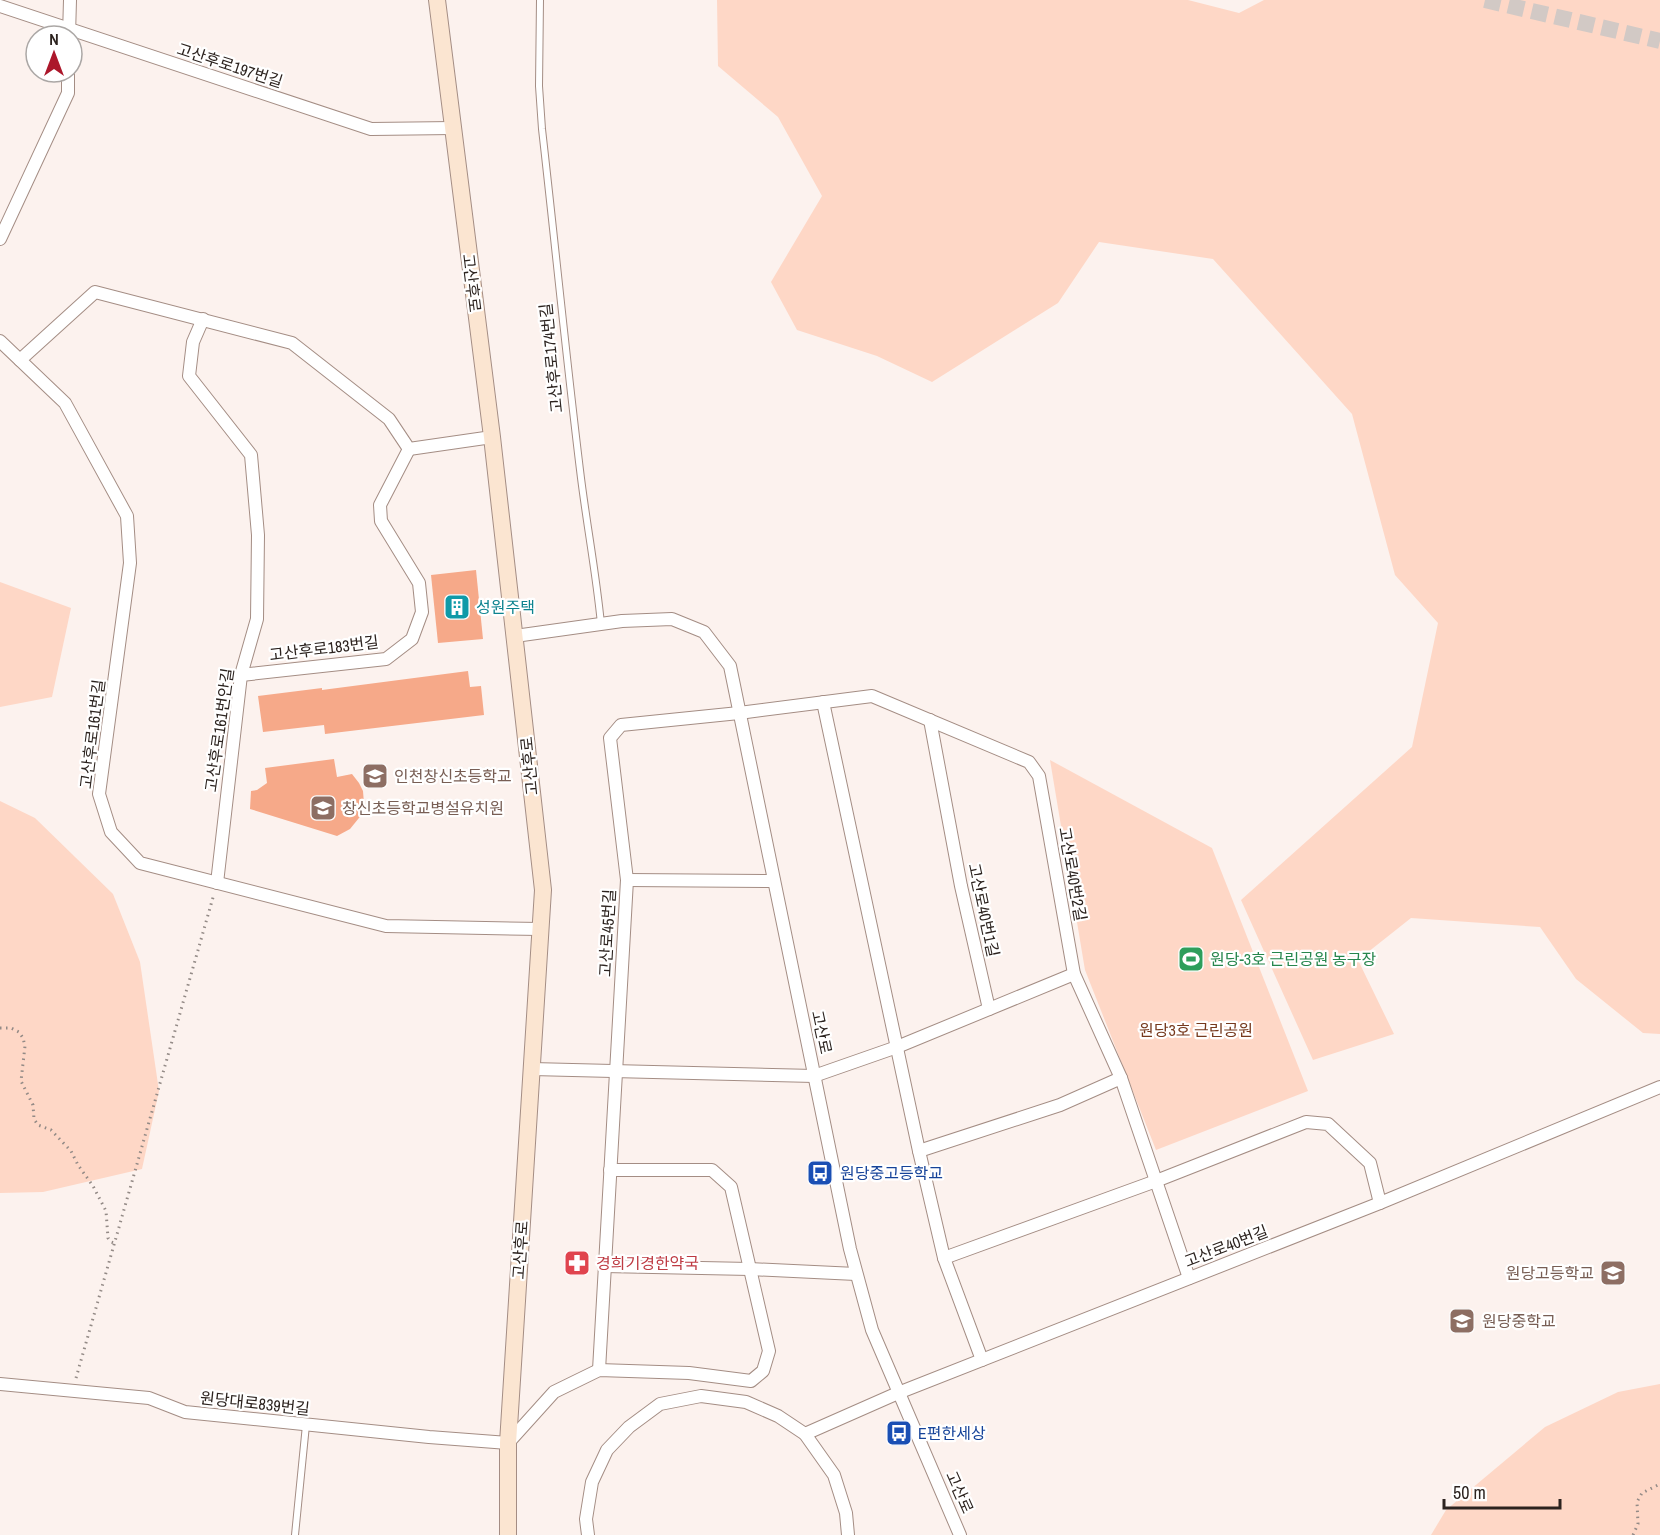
<svg xmlns="http://www.w3.org/2000/svg" width="1660" height="1535" font-family="'Archivo Narrow','Noto Sans KR',sans-serif">
<style>
.green{fill:#fed7c6}
.building{fill:#f6a989}
.lines{fill:none;stroke-linecap:round;stroke-linejoin:round}
.secondary-tunnel{stroke:#d2c9c5;stroke-width:16;stroke-dasharray:16 8;stroke-linecap:butt}
.lane-casing{stroke:#a48d84;stroke-width:8}
.street-casing{stroke:#a48d84;stroke-width:14}
.secondary-casing{stroke:#a48d84;stroke-width:18}
.path{stroke:#938a86;stroke-width:3;stroke-dasharray:1.5 4.5;stroke-linecap:butt}
.lane{stroke:#fff;stroke-width:6}
.street{stroke:#fff;stroke-width:12}
.secondary{stroke:#fbe5d1;stroke-width:16}
.labels{text-anchor:middle;stroke-width:4.5;stroke-linejoin:round;paint-order:stroke}
.street-label{font-size:16px;fill:#2c231f;stroke:#fff}
.culture-label{font-size:16px;fill:#0d838f;stroke:#fff;text-anchor:start}
.education-label{font-size:16px;fill:#785e54;stroke:#fff;text-anchor:start}
.leisure-label{font-size:16px;fill:#27864d;stroke:#fff;text-anchor:start}
.park-label{font-size:16px;fill:#76391d;stroke:#fff}
.transit-label{font-size:16px;fill:#164399;stroke:#fff;text-anchor:start}
.health-label{font-size:16px;fill:#be3a42;stroke:#fff;text-anchor:start}
</style>
<rect width="100%" height="100%" fill="#fcf2ee"/>
<g class="green">
<polygon points="717,0 1188,0 1239,13 1264,0 1660,0 1660,1034 1643,1033 1576,979 1540,927 1411,918 1358,960 1394,1034 1313,1060 1241,900 1412,747 1438,623 1395,575 1352,414 1213,259 1099,242 1058,303 932,382 877,356 797,330 771,282 822,196 778,117 718,66"/>
<polygon points="0,582 71,608 52,697 0,707"/>
<polygon points="1050,760 1212,848 1308,1091 1156,1150 1085,970"/>
<polygon points="0,801 35,818 113,894 140,962 159,1091 142,1169 43,1192 0,1193"/>
<polygon points="1660,1384 1660,1535 1431,1535 1446,1510 1545,1427 1618,1392"/>
</g>
<g class="building">
<polygon points="476,570 483,639 438,643 431,575"/>
<polygon points="468,671 470,687 481,686 484,715 325,734 324,725 263,732 258,696 322,688 322,690"/>
<polygon points="334,759 337,777 352,774 359,783 363,791 364,804 363,813 350,829 337,836 250,809 251,791 257,790 267,783 265,768"/>
</g>
<g class="lines">
<polyline class="secondary-tunnel" points="1485,0 1660,41"/>
<g class="lane-casing">
<g id="lane">
<path d="M540 0 539 86 542 129C555 243 566 356 580 470 586 521 596 572 601 624"/>
<polyline points="295,1535 306,1425"/>
</g>
</g>
<g class="street-casing">
<g id="street">
<polyline points="0,6 371,129 453,128"/>
<polyline points="69,35 70,0"/>
<polyline points="0,239 68,93 68,72"/>
<polyline points="203,319 193,342 189,376 251,455 258,535 257,619 241,675 217,883"/>
<polyline points="0,341 65,403 127,516 130,563 99,794 111,832 140,863 386,926 540,929"/>
<polyline points="20,360 95,292 292,343 389,419 409,449 492,437"/>
<polyline points="515,636 622,621 672,619 704,632 730,666 850,1249 872,1330 960,1535"/>
<polyline points="241,675 386,659 412,639 422,612 419,583 381,521 380,505 409,449"/>
<polyline points="823,702 919,1151 944,1258 982,1360"/>
<polyline points="930,720 961,886 989,1009"/>
<polyline points="627,880 774,881"/>
<polyline points="532,1069 814,1076 897,1047 1074,974"/>
<polyline points="919,1151 1060,1105 1121,1078"/>
<polyline points="944,1258 1156,1181 1306,1122 1328,1124 1370,1163 1380,1203"/>
<polyline points="604,1266 750,1269 856,1274"/>
<polyline points="599,1370 627,880 610,738 621,725 739,713 872,696 1029,762 1039,776 1074,974 1121,1078 1189,1278"/>
<polyline points="0,1384 149,1398 185,1412 429,1437 508,1443 554,1392 599,1370 689,1373 751,1381 763,1371 769,1351 731,1187 712,1170 610,1170"/>
<polyline points="805,1434 898,1393 1380,1203 1660,1087"/>
<polyline points="588,1535 586,1519 592,1482 607,1450 629,1427 660,1404 701,1396 746,1402 778,1416 805,1434 834,1475 846,1513 848,1535"/>
</g>
</g>
<g class="secondary-casing">
<polyline id="secondary" points="437,0 492,437 543,890 508,1443 508,1535"/>
</g>
<g class="path">
<polyline points="0,1028 11,1028 19,1032 23,1038 25,1046 21,1081 33,1105 34,1119 38,1125 51,1130 71,1151 78,1165 93,1186 106,1211 108,1238 111,1242 114,1243"/>
<polyline points="76,1378 214,894"/>
<polyline points="1633,1535 1638,1524 1637,1502 1642,1493 1660,1484"/>
</g>
<use href="#lane" class="lane"/>
<use href="#street" class="street"/>
<use href="#secondary" class="secondary"/>
</g>
<defs>
<g id="building-square" transform="scale(1.35)"><rect x="-9" y="-9" width="18" height="18" rx="4" fill="#0f9aa8" stroke="#fff"/><path d="M-4-6H4V6H1V3H-1V6H-4ZM-2.5-4.3h1.7v1.8h-1.7ZM.8-4.3h1.7v1.8H.8ZM-2.5-1h1.7V.8h-1.7ZM.8-1h1.7V.8H.8Z" fill="#fff"/></g>
<g id="school-square" transform="scale(1.35)"><rect x="-9" y="-9" width="18" height="18" rx="4" fill="#8d6e63" stroke="#fff"/><path d="M0-5L7-2L0 1L-7-2ZM-4 1L0 2.5L4 1V4Q0 6-4 4Z" fill="#fff"/></g>
<g id="stadium-square" transform="scale(1.35)"><rect x="-9" y="-9" width="18" height="18" rx="4" fill="#2e9e5b" stroke="#fff"/><path d="M0-5a6.5 5 0 1 0 0 10a6.5 5 0 1 0 0-10ZM-3.5-1.8h7v3.6h-7Z" fill="#fff"/></g>
<g id="bus-square" transform="scale(1.35)"><rect x="-9" y="-9" width="18" height="18" rx="4" fill="#1a4fb4" stroke="#fff"/><path d="M-5-6H5V4H4V6H2V4H-2V6H-4V4H-5ZM-3.5-4V0h7V-4ZM-3.5 1.2v1.5H-2V1.2ZM2 1.2v1.5H3.5V1.2Z" fill="#fff"/></g>
<g id="pharmacy-square" transform="scale(1.35)"><rect x="-9" y="-9" width="18" height="18" rx="4" fill="#e0444e" stroke="#fff"/><path d="M-2-6h4v4h4v4h-4v4h-4v-4h-4v-4h4Z" fill="#fff"/></g>
</defs>
<g fill-rule="evenodd">
<use href="#building-square" x="457" y="607"/>
<use href="#school-square" x="375" y="776"/>
<use href="#school-square" x="323" y="808"/>
<use href="#stadium-square" x="1191" y="959"/>
<use href="#bus-square" x="820" y="1173"/>
<use href="#pharmacy-square" x="577" y="1263"/>
<use href="#school-square" x="1613" y="1273"/>
<use href="#school-square" x="1462" y="1321"/>
<use href="#bus-square" x="899" y="1433"/>
</g>
<g class="labels">
<g class="street-label">
<text transform="translate(230 65) rotate(18)" y="6">고산후로197번길</text>
<text transform="translate(472 283) rotate(83)" y="6">고산후로</text>
<text transform="translate(551 358) rotate(-96)" y="6">고산후로174번길</text>
<text transform="translate(324 648) rotate(-7)" y="6">고산후로183번길</text>
<text transform="translate(219 730) rotate(-82)" y="6">고산후로161번안길</text>
<text transform="translate(92 734) rotate(-83)" y="6">고산후로161번길</text>
<text transform="translate(529 766) rotate(-96)" y="6">고산후로</text>
<text transform="translate(1073 874) rotate(80)" y="6">고산로40번2길</text>
<text transform="translate(984 910) rotate(78)" y="6">고산로40번1길</text>
<text transform="translate(607 933) rotate(-87)" y="6">고산로45번길</text>
<text transform="translate(822 1032) rotate(78)" y="6">고산로</text>
<text transform="translate(1226 1246) rotate(-21)" y="6">고산로40번길</text>
<text transform="translate(520 1250) rotate(-86)" y="6">고산후로</text>
<text transform="translate(255 1403) rotate(6)" y="6">원당대로839번길</text>
<text transform="translate(960 1492) rotate(66)" y="6">고산로</text>
</g>
<g class="culture-label">
<text x="476" y="613">성원주택</text>
</g>
<g class="education-label">
<text x="394" y="782">인천창신초등학교</text>
<text x="342" y="814">창신초등학교병설유치원</text>
<text x="1594" y="1279" text-anchor="end">원당고등학교</text>
<text x="1482" y="1327">원당중학교</text>
</g>
<g class="leisure-label">
<text x="1210" y="965">원당-3호 근린공원 농구장</text>
</g>
<g class="park-label">
<text x="1196" y="1036">원당3호 근린공원</text>
</g>
<g class="transit-label">
<text x="840" y="1179">원당중고등학교</text>
<text x="918" y="1439">E편한세상</text>
</g>
<g class="health-label">
<text x="596" y="1269">경희기경한약국</text>
</g>
</g>
<g transform="translate(54 54)"><circle r="28" fill="#ffffff" stroke="#aba7a5" stroke-width="1.5"/>
<path d="M0-4.5L10 22L0 15L-10 22Z" fill="#ac172b"/>
<text y="-9" font-size="16" font-weight="bold" text-anchor="middle" fill="#2c231f">N</text>
</g>
<path d="M1444 1499v9h116v-9" fill="none" stroke="#2c231f" stroke-width="3"/>
<text x="1453" y="1499" font-size="18" fill="#2c231f" stroke="#ffffff" stroke-width="4.5" paint-order="stroke">50 m</text>
</svg>
